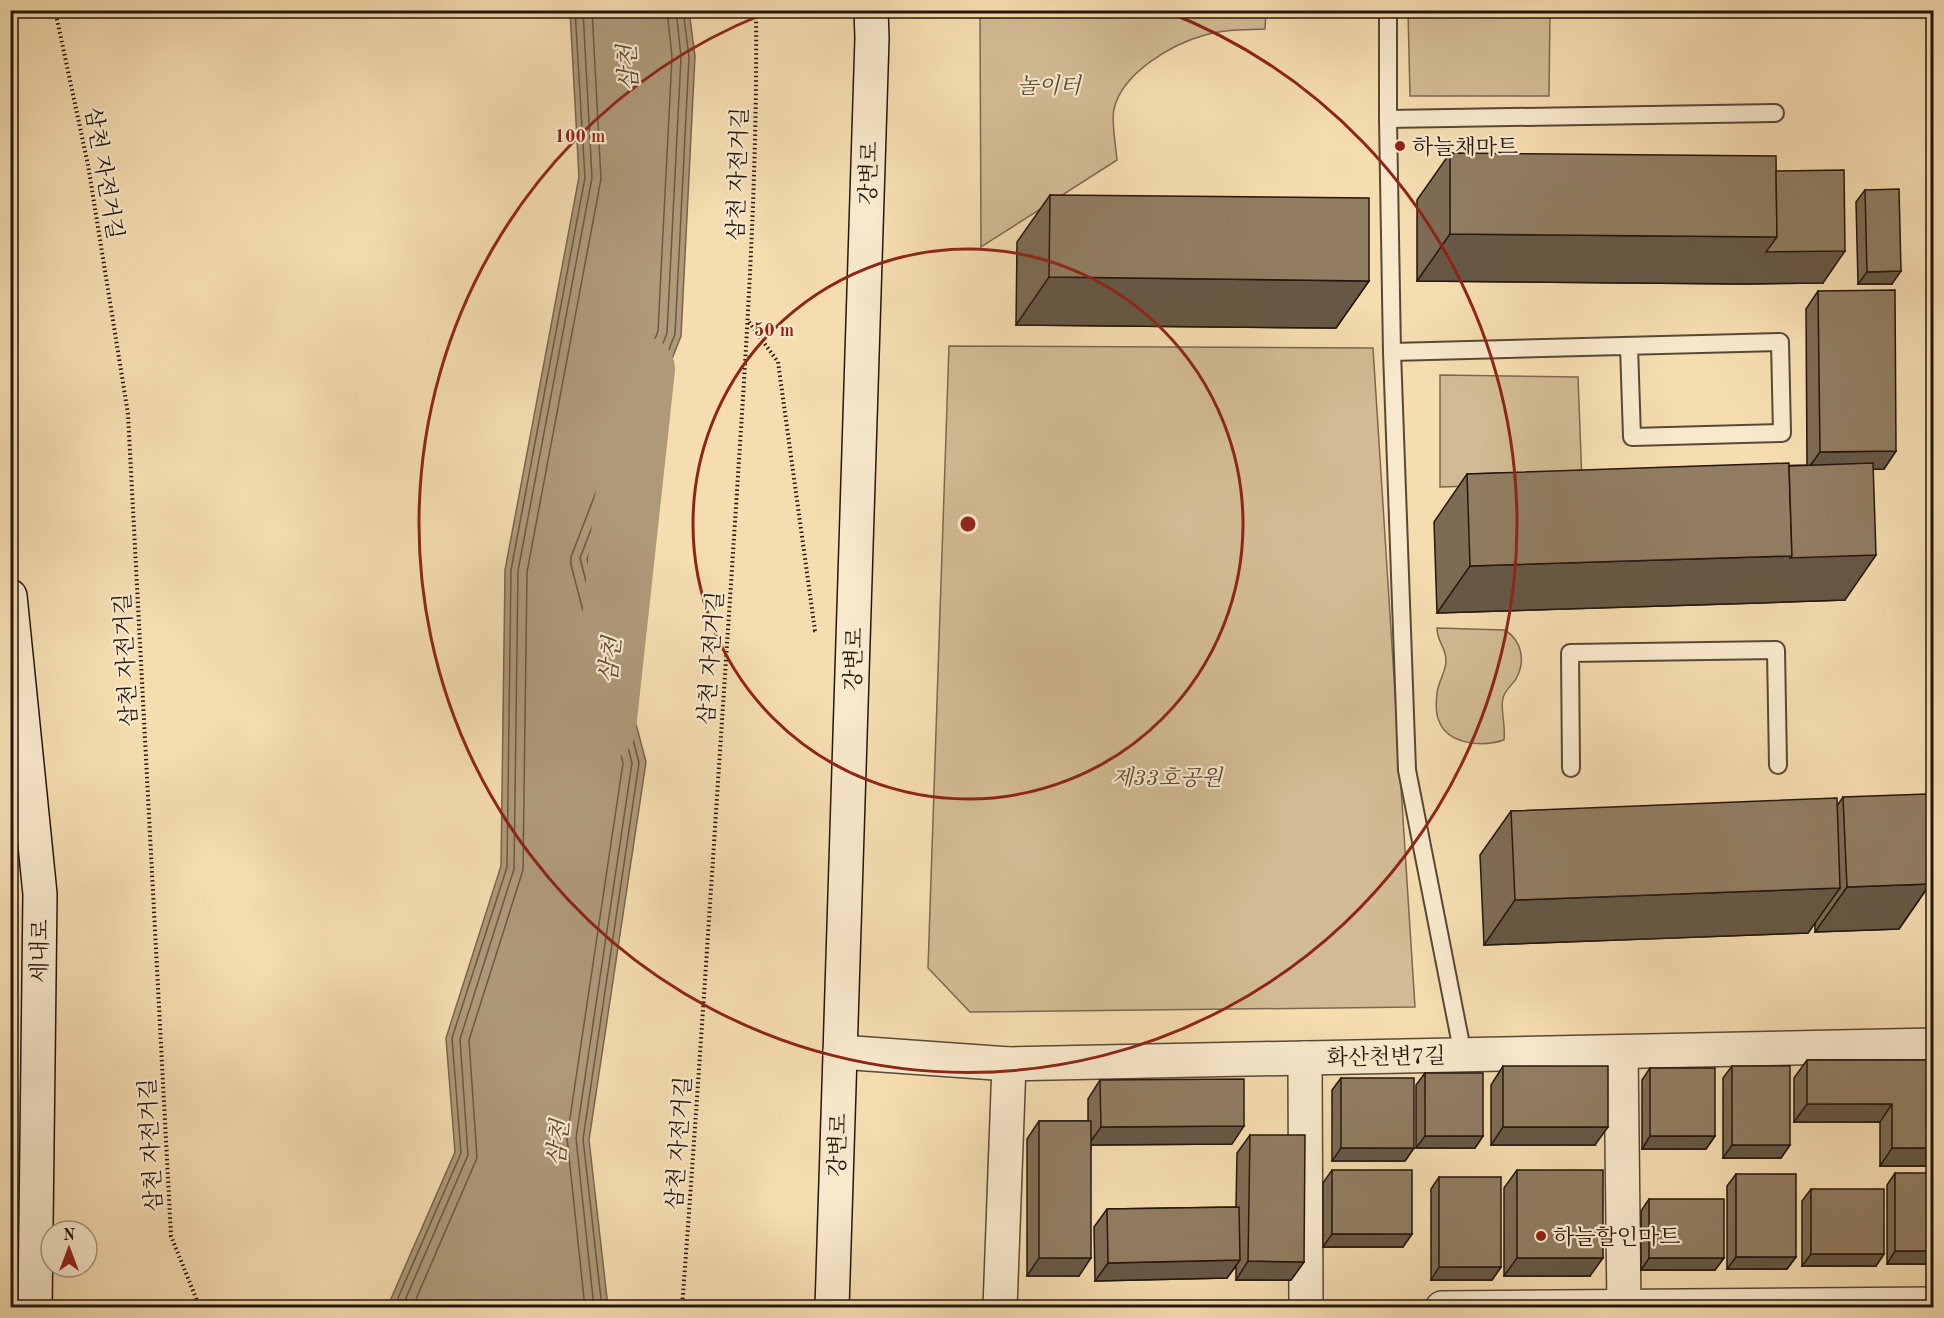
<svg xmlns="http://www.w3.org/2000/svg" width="1944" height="1318" font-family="'Old Standard TT','Noto Serif KR',serif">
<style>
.green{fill:#d2bb94;stroke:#7c6851;stroke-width:1.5}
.water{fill:#ae9979;stroke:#77654e;stroke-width:1.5}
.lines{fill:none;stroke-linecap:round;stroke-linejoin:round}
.shore{stroke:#6a5844;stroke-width:1.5}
.river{stroke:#ae9979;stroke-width:66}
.lane-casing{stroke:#594836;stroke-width:20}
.street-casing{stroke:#594836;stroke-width:36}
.secondary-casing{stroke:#25160e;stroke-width:36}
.path{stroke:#25160e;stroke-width:4;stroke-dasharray:1.5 3;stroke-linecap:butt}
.lane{stroke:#f8e9cc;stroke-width:16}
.street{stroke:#f8e9cc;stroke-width:33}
.secondary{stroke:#f8e9cc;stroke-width:33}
.wall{fill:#7d6c54;stroke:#25160e;stroke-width:1.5}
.shaded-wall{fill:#665845;stroke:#25160e;stroke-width:1.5}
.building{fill:#917d62;stroke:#25160e;stroke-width:1.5}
.ring{fill:none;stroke:#8f2418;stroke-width:3}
.poi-dot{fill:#8f2418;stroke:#f8e9cc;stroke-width:2}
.labels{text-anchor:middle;stroke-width:4.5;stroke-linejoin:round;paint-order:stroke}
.park-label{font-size:22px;font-style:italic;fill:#594836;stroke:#f8e9cc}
.poi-label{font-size:22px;fill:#25160e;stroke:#f8e9cc;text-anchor:start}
.street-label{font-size:22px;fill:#25160e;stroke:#f8e9cc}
.water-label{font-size:24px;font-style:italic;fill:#5c4a39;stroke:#f8e9cc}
.centre{fill:#8f2418;stroke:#f8e9cc;stroke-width:3}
.ring-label{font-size:18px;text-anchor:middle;font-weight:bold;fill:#8f2418;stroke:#f8e9cc;stroke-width:4.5;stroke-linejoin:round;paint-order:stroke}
</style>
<rect width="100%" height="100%" fill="#f5ddb0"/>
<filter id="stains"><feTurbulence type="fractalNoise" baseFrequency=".00333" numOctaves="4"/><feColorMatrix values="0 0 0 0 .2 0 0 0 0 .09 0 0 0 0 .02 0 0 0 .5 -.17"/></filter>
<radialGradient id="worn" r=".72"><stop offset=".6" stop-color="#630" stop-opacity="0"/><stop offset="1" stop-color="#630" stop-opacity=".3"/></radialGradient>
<g class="green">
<path d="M1266 11 1265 29C1245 30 1224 29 1205 35 1172 44 1122 73 1114 109 1111 119 1116 148 1117 160L981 247 980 18Z"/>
<polygon points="1408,11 1550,11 1549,96 1410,96"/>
<polygon points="949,346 1373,348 1415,1007 970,1012 928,968"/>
<polygon points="1440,375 1578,377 1582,483 1440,487"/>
<path d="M1437 628 1505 630C1522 641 1526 661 1516 679 1512 685 1505 690 1503 698 1500 709 1506 726 1504 740 1483 747 1448 745 1439 721 1435 713 1436 702 1437 693 1438 683 1445 673 1446 662 1447 648 1437 643 1437 628Z"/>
</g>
<polygon class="water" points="570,11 689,11 695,56 681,336 593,559 646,762 589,1140 608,1307 396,1307 390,1301 455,1152 446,1038 501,866 505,570 579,177"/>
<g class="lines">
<g class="shore">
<polyline points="400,1308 398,1298 461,1153 452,1038 507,867 511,570 585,178 575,10"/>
<polyline points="407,1308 406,1298 468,1155 460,1039 514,869 518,571 592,178 583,10"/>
<polyline points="416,1308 416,1299 477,1158 469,1040 523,870 527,572 601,179 592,10"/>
<polyline points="585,1308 567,1138 623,763 571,565 571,557 658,331 672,57 667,10"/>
<polyline points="594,1308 576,1138 632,763 580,558 667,333 681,57 676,10"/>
<polyline points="602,1308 583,1139 639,763 587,559 675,334 689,57 683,10"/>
</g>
<polyline class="river" points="603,728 642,369"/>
<g class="lane-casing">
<g id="lane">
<polyline points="1388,10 1388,119 1392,352 1407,770 1463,1055"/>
<polyline points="1388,119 1775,113"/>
<polyline points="1392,352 1780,342 1782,433 1632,437 1629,346"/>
<polyline points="1571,768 1570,653 1776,650 1778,765"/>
</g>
</g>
<g class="street-casing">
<g id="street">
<polyline points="840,1052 1009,1064 1934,1045"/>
<polyline points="1621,1052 1624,1308"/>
<polyline points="1305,1058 1306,1308"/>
<polyline points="1000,1308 1009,1064"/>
<polyline points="1442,1308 1934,1304"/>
</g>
</g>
<g class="secondary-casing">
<g id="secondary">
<polyline points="10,596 40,894 35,1308"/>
<polyline points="832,1308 872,38 871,10"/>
</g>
</g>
<g class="path">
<polyline points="55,10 88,165 128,414 171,1236 200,1308"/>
<polyline points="749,322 778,362 815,631 817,632"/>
<path d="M682 1308C700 1067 715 825 731 584 743 393 758 202 756 10"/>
</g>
<use href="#lane" class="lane"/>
<use href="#street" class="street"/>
<use href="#secondary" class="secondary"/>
</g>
<g class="wall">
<polygon points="1450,153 1776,171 1823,283 1744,284 1417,281 1417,200"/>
<polygon points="1865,190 1892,284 1858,284 1856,202"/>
<polygon points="1050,195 1369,281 1336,328 1016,325 1017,242"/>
<polygon points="1818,291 1896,451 1884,469 1873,469 1845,600 1759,603 1437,613 1434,522 1467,474 1807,465 1806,309"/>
<polygon points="1843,797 1930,884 1899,929 1815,932 1815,923 1808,933 1484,945 1480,855 1511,811 1837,806"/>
<polygon points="1807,1060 1934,1060 1934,1166 1880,1166 1880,1122 1794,1122 1794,1078"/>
<polygon points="1503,1066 1595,1145 1491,1145 1491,1085"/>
<polygon points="1732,1066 1790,1145 1781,1158 1723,1158 1723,1078"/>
<polygon points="1650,1068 1715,1136 1706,1149 1642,1149 1642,1080"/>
<polygon points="1425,1073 1483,1136 1475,1148 1416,1148 1416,1085"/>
<polygon points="1341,1078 1414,1148 1405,1161 1332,1161 1332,1090"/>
<polygon points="1100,1080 1232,1144 1091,1145 1079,1276 1027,1276 1027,1139 1039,1121 1088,1121 1088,1099"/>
<polygon points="1250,1135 1304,1262 1291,1280 1236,1280 1236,1266 1227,1278 1095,1281 1094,1227 1107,1209 1236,1207 1237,1153"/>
<polygon points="1332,1170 1412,1234 1403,1247 1323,1247 1323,1183"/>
<polygon points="1517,1170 1590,1276 1504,1276 1504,1188"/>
<polygon points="1895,1173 1934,1264 1887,1264 1887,1185"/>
<polygon points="1736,1174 1796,1257 1787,1269 1727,1269 1727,1186"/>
<polygon points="1439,1177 1501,1267 1492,1280 1431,1280 1431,1189"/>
<polygon points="1811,1189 1884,1254 1876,1266 1802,1266 1802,1201"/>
<polygon points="1649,1199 1724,1258 1715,1270 1641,1270 1641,1211"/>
</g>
<g class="shaded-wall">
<polygon points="1450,234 1777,237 1845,251 1823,283 1744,284 1417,281"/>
<polygon points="1901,271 1892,284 1858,284 1867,272"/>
<polygon points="1049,277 1369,281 1336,328 1016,325"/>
<polygon points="1896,451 1884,469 1807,470 1820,452"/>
<polygon points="1876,555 1845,600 1759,603 1437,613 1470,566 1792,556"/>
<polygon points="1930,884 1899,929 1815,932 1847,887"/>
<polygon points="1840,888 1808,933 1484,945 1515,900"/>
<polygon points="1807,1104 1892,1104 1880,1122 1794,1122"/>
<polygon points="1244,1126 1232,1144 1088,1145 1101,1127"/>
<polygon points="1503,1127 1608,1127 1595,1145 1491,1145"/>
<polygon points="1425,1136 1483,1136 1475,1148 1416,1148"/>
<polygon points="1650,1136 1715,1136 1706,1149 1642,1149"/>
<polygon points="1732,1145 1790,1145 1781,1158 1723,1158"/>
<polygon points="1341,1148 1414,1148 1405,1161 1332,1161"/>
<polygon points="1892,1148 1934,1148 1934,1166 1880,1166"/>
<polygon points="1332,1234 1412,1234 1403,1247 1323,1247"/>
<polygon points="1895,1251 1934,1251 1934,1264 1887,1264"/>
<polygon points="1811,1254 1884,1254 1876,1266 1802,1266"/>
<polygon points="1736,1257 1796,1257 1787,1269 1727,1269"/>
<polygon points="1039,1258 1091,1258 1079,1276 1027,1276"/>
<polygon points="1517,1258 1603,1258 1590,1276 1504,1276"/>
<polygon points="1649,1258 1724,1258 1715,1270 1641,1270"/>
<polygon points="1240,1260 1227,1278 1095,1281 1108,1263"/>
<polygon points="1248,1261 1304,1262 1291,1280 1236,1280"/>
<polygon points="1439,1267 1501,1267 1492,1280 1431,1280"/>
</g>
<g class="building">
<polygon points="1450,153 1776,156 1777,237 1450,234"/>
<polygon points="1844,170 1845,251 1766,252 1777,237 1776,171"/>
<polygon points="1899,189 1901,271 1867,272 1865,190"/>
<polygon points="1050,195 1369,198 1369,281 1049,277"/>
<polygon points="1895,290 1896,451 1820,452 1818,291"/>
<polygon points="1789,463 1792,556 1470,566 1467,474"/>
<polygon points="1873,463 1876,555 1790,558 1792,556 1789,466"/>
<polygon points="1927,794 1930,884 1847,887 1843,797"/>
<polygon points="1837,798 1840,888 1515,900 1511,811"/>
<polygon points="1807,1060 1934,1060 1934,1148 1892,1148 1892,1104 1807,1104"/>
<rect x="1503" y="1066" width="105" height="61"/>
<rect x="1732" y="1066" width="58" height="79"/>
<rect x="1650" y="1068" width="65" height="68"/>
<rect x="1425" y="1073" width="58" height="63"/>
<rect x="1341" y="1078" width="73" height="70"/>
<polygon points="1244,1079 1244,1126 1101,1127 1100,1080"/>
<rect x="1039" y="1121" width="52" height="137"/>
<polygon points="1250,1135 1305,1135 1304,1262 1248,1261"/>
<rect x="1332" y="1170" width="80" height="64"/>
<rect x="1517" y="1170" width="86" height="88"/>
<rect x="1895" y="1173" width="39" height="78"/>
<rect x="1736" y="1174" width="60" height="83"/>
<rect x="1439" y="1177" width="62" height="90"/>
<rect x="1811" y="1189" width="73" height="65"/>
<rect x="1649" y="1199" width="75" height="59"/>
<polygon points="1239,1207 1240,1260 1108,1263 1107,1209"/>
<rect x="1917" y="1306" width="17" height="2"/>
</g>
<g class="ring">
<circle cx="968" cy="524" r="275"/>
<path d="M1165 11A549 549 0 1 1 771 11"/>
</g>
<g class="poi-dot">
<circle cx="1400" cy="146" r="6"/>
<circle cx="1541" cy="1236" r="6"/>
</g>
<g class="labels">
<g class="park-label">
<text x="1049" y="93">놀이터</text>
<text x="1167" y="785">제33호공원</text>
</g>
<g class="poi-label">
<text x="1412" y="154">하늘채마트</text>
<text x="1553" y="1244">하늘할인마트</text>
</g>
<g class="street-label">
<text transform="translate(105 173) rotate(80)" y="8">삼천 자전거길</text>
<text transform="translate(868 173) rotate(-88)" y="8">강변로</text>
<text transform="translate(737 174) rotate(-88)" y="8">삼천 자전거길</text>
<text transform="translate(710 658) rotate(-86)" y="8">삼천 자전거길</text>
<text transform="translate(853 659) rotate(-88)" y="8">강변로</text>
<text transform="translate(125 660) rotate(-93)" y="8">삼천 자전거길</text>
<text transform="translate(39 951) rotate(-89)" y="8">세내로</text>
<text transform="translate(1386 1056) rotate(-1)" y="8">화산천변7길</text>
<text transform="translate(678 1143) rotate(-86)" y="8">삼천 자전거길</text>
<text transform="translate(150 1145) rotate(-93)" y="8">삼천 자전거길</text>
<text transform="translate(837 1145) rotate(-88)" y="8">강변로</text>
</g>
<g class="water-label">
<text transform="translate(628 68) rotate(-93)" y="8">삼천</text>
<text transform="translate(610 660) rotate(-84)" y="8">삼천</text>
<text transform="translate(558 1143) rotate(-84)" y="8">삼천</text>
</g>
</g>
<circle cx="968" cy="524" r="9" class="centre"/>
<g class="ring-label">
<text x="580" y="142">100 m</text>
<text x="774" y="336">50 m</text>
</g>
<rect width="1944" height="1318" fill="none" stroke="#f5ddb0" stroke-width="36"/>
<rect x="12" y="12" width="1920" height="1294" fill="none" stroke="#25160e" stroke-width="3"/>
<rect x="18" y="18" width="1908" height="1282" fill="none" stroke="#25160e" stroke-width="1.5"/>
<g transform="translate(69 1249)"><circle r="28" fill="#f8e9cc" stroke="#a49580" stroke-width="1.5"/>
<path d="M0-4.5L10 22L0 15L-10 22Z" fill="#8f2418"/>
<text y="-9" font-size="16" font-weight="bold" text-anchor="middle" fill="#25160e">N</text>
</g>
<rect width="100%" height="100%" filter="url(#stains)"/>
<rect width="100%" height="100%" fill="url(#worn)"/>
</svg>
